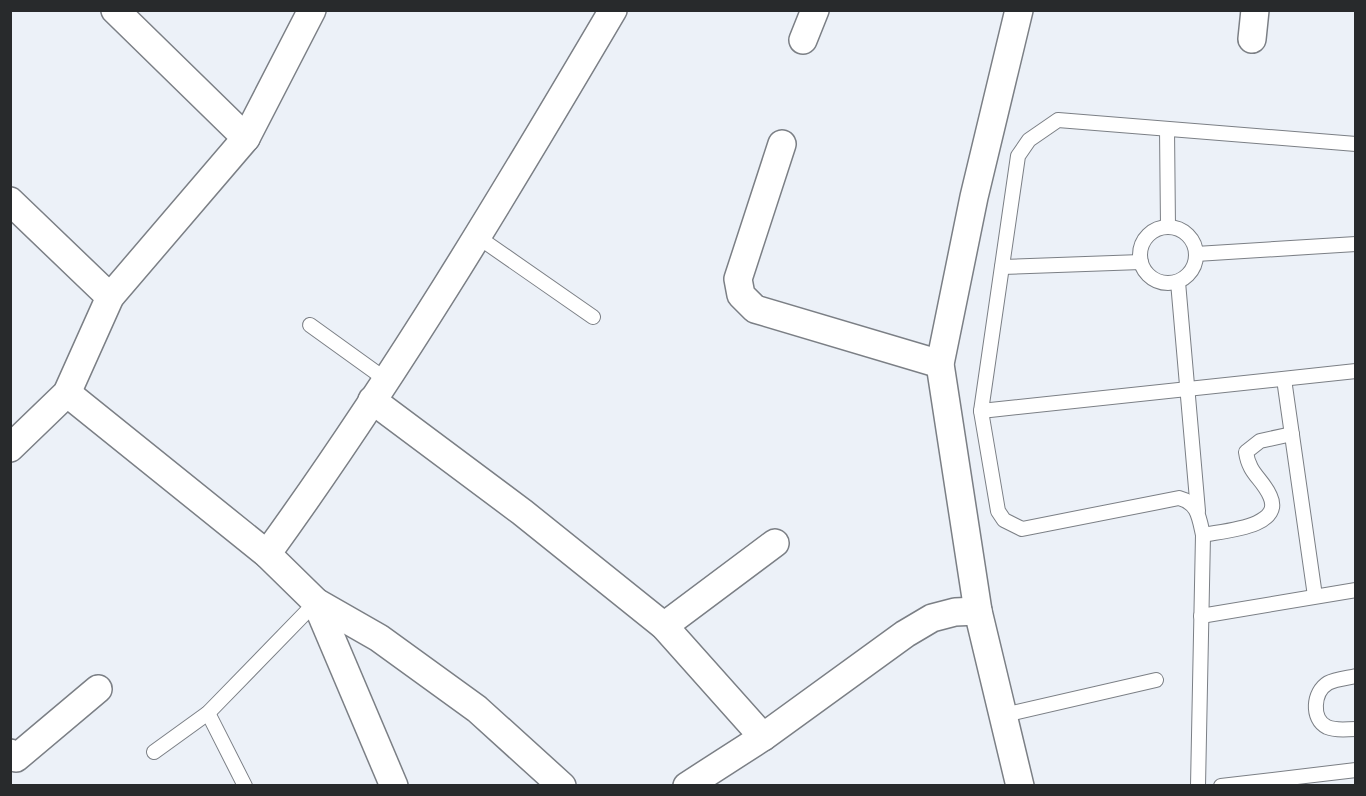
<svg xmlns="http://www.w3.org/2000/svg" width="1366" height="796" font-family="Montserrat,sans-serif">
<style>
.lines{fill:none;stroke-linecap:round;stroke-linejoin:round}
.lane-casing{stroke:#7b7f85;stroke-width:16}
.street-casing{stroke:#7b7f85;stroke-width:30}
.lane{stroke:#fff;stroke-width:14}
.street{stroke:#fff;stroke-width:27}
</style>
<rect width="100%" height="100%" fill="#ecf1f8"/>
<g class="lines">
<g class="lane-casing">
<g id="lane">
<polyline points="1167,129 1168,227"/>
<circle cx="1168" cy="255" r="28"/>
<polyline points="478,237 593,317"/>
<polyline points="1196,254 1356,244"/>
<polyline points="1002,267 1141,262"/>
<polyline points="1178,282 1198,511"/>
<polyline points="310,325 385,379"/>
<polyline points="1284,379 1315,596"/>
<polyline points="981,411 1356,371"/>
<path d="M1203 535C1220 531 1285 528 1270 496 1262 478 1249 474 1246 452L1260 441 1292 434"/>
<polyline points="1201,616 1356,590"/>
<path d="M1356 676C1347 678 1335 679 1328 683 1313 692 1311 719 1327 727 1336 731 1346 729 1356 729"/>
<polyline points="208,713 245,786"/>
<polyline points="1004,715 1156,680"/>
<polyline points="154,752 208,713 316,602"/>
<path d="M1198 786 1203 535C1199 517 1198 503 1179 498L1022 529 1004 520 998 511 981 411 1018 156 1029 140 1058 120 1356 144"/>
<polyline points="1221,786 1356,770"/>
</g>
</g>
<g class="street-casing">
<g id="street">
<polyline points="115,10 246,138"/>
<polyline points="1019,10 974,197 940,364 978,611 1020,786"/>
<polyline points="1252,39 1255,10"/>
<polyline points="803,40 815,10"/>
<polyline points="782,144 738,279 741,295 755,309 940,364"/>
<polyline points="10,201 110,297"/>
<polyline points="67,393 267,554 316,602 379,638 477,709 562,786"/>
<polyline points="372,400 522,512 664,626 763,737"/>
<polyline points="10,448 67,393 110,297 246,138 312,10"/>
<path d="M267 554C393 380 504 195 613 10"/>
<polyline points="316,602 394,786"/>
<polyline points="664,626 775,543"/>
<polyline points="10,753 16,758 98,689"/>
<polyline points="687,786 763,737 905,634 932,618 955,612 978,611"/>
</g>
</g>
<use href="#lane" class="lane"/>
<use href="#street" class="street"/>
</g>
<rect width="1366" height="796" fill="none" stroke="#282a2c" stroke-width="24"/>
</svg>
